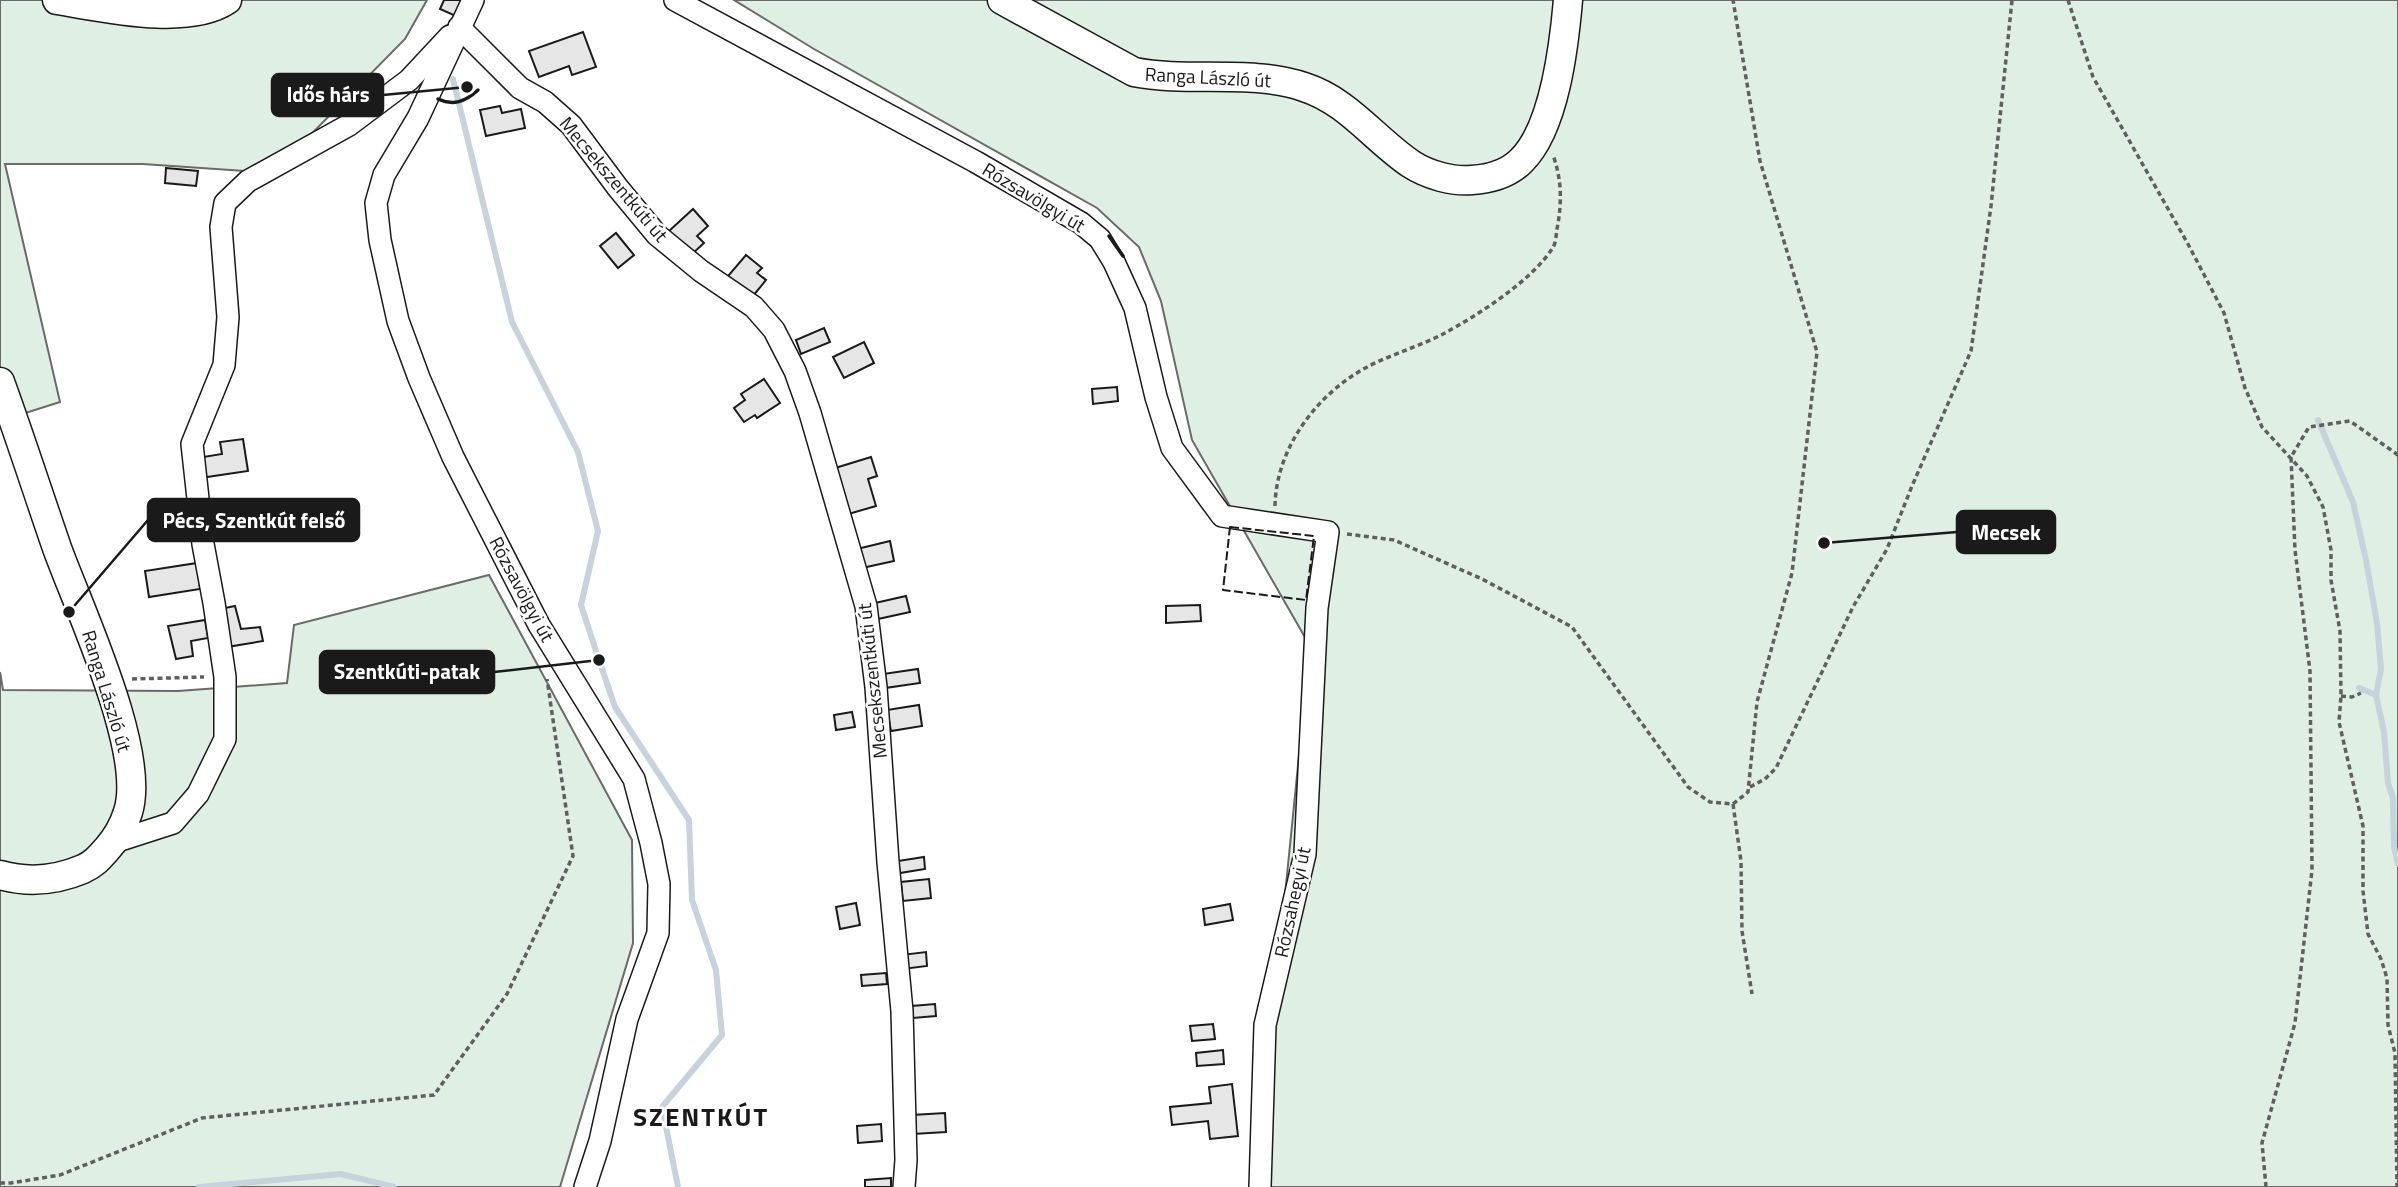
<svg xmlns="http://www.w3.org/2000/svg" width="2398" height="1187" font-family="'Titillium Web',sans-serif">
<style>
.green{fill:#e0efe3;stroke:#6a6a6a;stroke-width:2}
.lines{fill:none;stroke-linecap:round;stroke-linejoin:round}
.stream{stroke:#c6d2dc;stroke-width:6}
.building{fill:#e6e6e6;stroke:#1a1a1a;stroke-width:2}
.minor-casing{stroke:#1a1a1a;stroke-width:24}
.major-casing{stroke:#1a1a1a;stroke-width:31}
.path{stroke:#5f5f5f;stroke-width:3.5;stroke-dasharray:5 3.5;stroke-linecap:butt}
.minor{stroke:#fff;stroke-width:21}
.major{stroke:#fff;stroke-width:28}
.fence{stroke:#1a1a1a;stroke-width:2;stroke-dasharray:9 3.5;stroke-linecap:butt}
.wall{stroke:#1a1a1a;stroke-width:3.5}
.labels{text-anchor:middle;stroke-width:5;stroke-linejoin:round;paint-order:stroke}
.street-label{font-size:19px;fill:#1a1a1a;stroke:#fff}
.district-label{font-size:26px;font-weight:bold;letter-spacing:2px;fill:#1a1a1a;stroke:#fff}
.leader{fill:none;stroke:#1a1a1a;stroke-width:2.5}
.callout-dot{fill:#1a1a1a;stroke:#fff;stroke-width:2.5}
.callout{fill:#1a1a1a;stroke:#1a1a1a;stroke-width:2.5}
.callout-label{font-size:21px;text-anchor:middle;font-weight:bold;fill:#fff}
</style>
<rect width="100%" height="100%" fill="#fff"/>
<g class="green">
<polygon points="0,0 427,0 405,39 273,173 143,164 5,164 60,402 0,421"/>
<polygon points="734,0 2398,0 2398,1187 1270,1187 1262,1124 1310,646 1192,440 1161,301 1139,247 1097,208 814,49"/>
<polygon points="489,575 632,840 633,943 560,1187 0,1187 0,672 3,690 178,691 287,683 294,625"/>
</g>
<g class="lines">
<g class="stream">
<polyline points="453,79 512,322 578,452 598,531 581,605 599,660 615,707 689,820 692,900 716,970 722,1035 662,1107 678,1187"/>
<polyline points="2318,420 2353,502 2366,560 2377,623 2381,669 2376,695 2384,732 2388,783 2393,798 2394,847 2398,864"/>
<polyline points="2359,688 2376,695"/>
<polyline points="199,1187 341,1174 394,1187"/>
</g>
</g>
<g class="building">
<polygon points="444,0 466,0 458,17 440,9"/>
<polygon points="583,32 596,67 572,75 569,66 539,77 529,51"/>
<polygon points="500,106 502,113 521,109 525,128 486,136 480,110"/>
<polygon points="166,168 198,171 196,186 165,183"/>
<polygon points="693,209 708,226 697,236 704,243 691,255 669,231"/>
<polygon points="616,233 634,255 618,268 600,246"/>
<polygon points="746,255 762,268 757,273 766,280 753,296 728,276"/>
<polygon points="824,328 830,342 801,354 796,340"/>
<polygon points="864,342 874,363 844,378 833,357"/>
<polygon points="764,379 780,403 757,418 755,415 744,422 734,408 745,400 741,394"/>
<polygon points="1117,387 1118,401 1093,404 1092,389"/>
<polygon points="243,439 248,471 200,478 197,458 222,454 220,442"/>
<polygon points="871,457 877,476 868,479 876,506 845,515 832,469"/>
<polygon points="890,541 894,561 862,568 857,549"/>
<polygon points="197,563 200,589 149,597 145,571"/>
<polygon points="906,596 910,612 878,619 875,603"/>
<polygon points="1200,605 1201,621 1166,623 1166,606"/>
<polygon points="235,606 241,629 260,627 263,641 227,647 220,609"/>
<polygon points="205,620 208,638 191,641 193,656 176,659 168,626"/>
<polygon points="918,669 920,683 885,688 883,674"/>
<polygon points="919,705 922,726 891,731 887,710"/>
<polygon points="852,712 855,727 836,730 834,715"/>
<polygon points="924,857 925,869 900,873 898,861"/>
<polygon points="929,879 931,898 903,901 901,882"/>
<polygon points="856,903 860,925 840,929 836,907"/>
<polygon points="1230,904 1233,920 1205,925 1203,909"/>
<polygon points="926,952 927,966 903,969 901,955"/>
<polygon points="886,973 887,984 862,986 861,975"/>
<polygon points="935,1004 936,1016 913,1018 912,1006"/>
<polygon points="1213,1024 1215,1039 1192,1041 1190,1026"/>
<polygon points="1223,1050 1224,1064 1197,1066 1196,1053"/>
<polygon points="1232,1084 1238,1136 1210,1139 1208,1121 1172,1125 1170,1107 1211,1103 1209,1087"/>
<polygon points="945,1113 946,1132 913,1134 912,1115"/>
<polygon points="881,1124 882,1141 858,1143 857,1126"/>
<polygon points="891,1178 891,1187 865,1187 865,1180"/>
</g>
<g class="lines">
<g class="minor-casing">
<g id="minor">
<polyline points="473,0 418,118 384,175 376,203 380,240 398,321 419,378 453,457 539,625 634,779 651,843 659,884 658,933 627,1019 600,1141 585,1187"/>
<polyline points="675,0 976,162 1081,223 1100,239 1114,262 1135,308 1156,397 1172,448 1222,516 1328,532 1317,608 1305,854 1265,1025 1260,1187"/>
<polyline points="459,27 520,88 545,102 571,125 618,188 657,235 701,271 754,307 774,330 795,371 810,413 866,606 876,687 888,862 902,1011 906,1160 904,1187"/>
<polyline points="114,842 173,823 198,794 225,739 225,677 214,603 203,544 192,444 224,365 228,317 221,227 225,203 248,181 349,125 409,80 450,36"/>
</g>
</g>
<g class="major-casing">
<g id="major">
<path d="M57 0C102 7 187 27 227 0"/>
<path d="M1002 0 1134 72C1189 83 1251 69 1304 87 1348 101 1374 139 1411 164 1428 175 1453 182 1472 180 1489 179 1508 174 1521 161 1555 128 1564 46 1568 0"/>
<path d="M0 382C20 437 38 493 57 548 79 609 147 752 128 812 124 825 116 839 107 849 99 858 94 864 83 869 57 880 28 883 0 875"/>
</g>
</g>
<g class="path">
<polyline points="2068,0 2093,77 2188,244 2224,313 2245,388 2262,427 2307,476 2323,507 2331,550 2331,580 2340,631 2341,696 2339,722 2363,826 2363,891 2368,934 2381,959 2387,978 2388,1025 2395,1053 2397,1187"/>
<path d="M1275 506C1276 451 1313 399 1360 371 1385 356 1416 348 1443 334 1478 315 1530 282 1552 249 1556 244 1556 235 1557 229 1562 203 1562 180 1553 155"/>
<polyline points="1347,534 1394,540 1482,579 1572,627 1688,787 1710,802 1733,804 1748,792 1757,702 1792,573 1817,352 1760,161 1733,0"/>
<polyline points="132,679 204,677"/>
<polyline points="2341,696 2352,697 2361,693"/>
<polyline points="1750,787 1765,779 1776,768 1853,607 1887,549 1912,486 1971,351 1991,206 2012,0"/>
<polyline points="1733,804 1741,861 1742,931 1752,994"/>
<polyline points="0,1183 11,1183 60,1175 202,1118 434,1095 507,994 573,856 547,679"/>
<polyline points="2266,1187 2262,1143 2295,1023 2312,870 2310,671 2295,550 2291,457 2309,427 2350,421 2398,455"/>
</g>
<use href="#minor" class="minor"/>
<use href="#major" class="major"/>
<polygon class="fence" points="1230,527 1314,536 1306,600 1223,590"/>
<g class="wall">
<path d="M438 99C453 106 465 102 478 90"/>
<polyline points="1109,236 1123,256"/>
</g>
</g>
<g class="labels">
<g class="street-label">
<text transform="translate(1208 77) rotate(3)" y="7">Ranga László út</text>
<text transform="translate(614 179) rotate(50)" y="7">Mecsekszentkúti út</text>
<text transform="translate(1034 197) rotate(31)" y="7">Rózsavölgyi út</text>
<text transform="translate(522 589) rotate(62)" y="7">Rózsavölgyi út</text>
<text transform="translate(872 681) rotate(-96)" y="7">Mecsekszentkúti út</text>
<text transform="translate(107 691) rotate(73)" y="7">Ranga László út</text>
<text transform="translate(1292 902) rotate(-78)" y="7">Rózsahegyi út</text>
</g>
<g class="district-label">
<text x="701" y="1126">SZENTKÚT</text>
</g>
</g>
<path class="leader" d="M467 87L383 95M69 612L148 520M1824 543L1957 532M599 660L494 672"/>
<g class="callout-dot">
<circle cx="467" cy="87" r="7"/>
<circle cx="69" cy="612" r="7"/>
<circle cx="1824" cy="543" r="7"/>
<circle cx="599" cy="660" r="7"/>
</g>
<g class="callout">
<rect x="272" y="74" width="111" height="42" rx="7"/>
<rect x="148" y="499" width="211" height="42" rx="7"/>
<rect x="1957" y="511" width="98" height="42" rx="7"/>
<rect x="320" y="651" width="174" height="42" rx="7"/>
</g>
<g class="callout-label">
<text x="328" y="102">Idős hárs</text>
<text x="254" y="528">Pécs, Szentkút felső</text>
<text x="2006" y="540">Mecsek</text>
<text x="407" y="679">Szentkúti-patak</text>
</g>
</svg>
